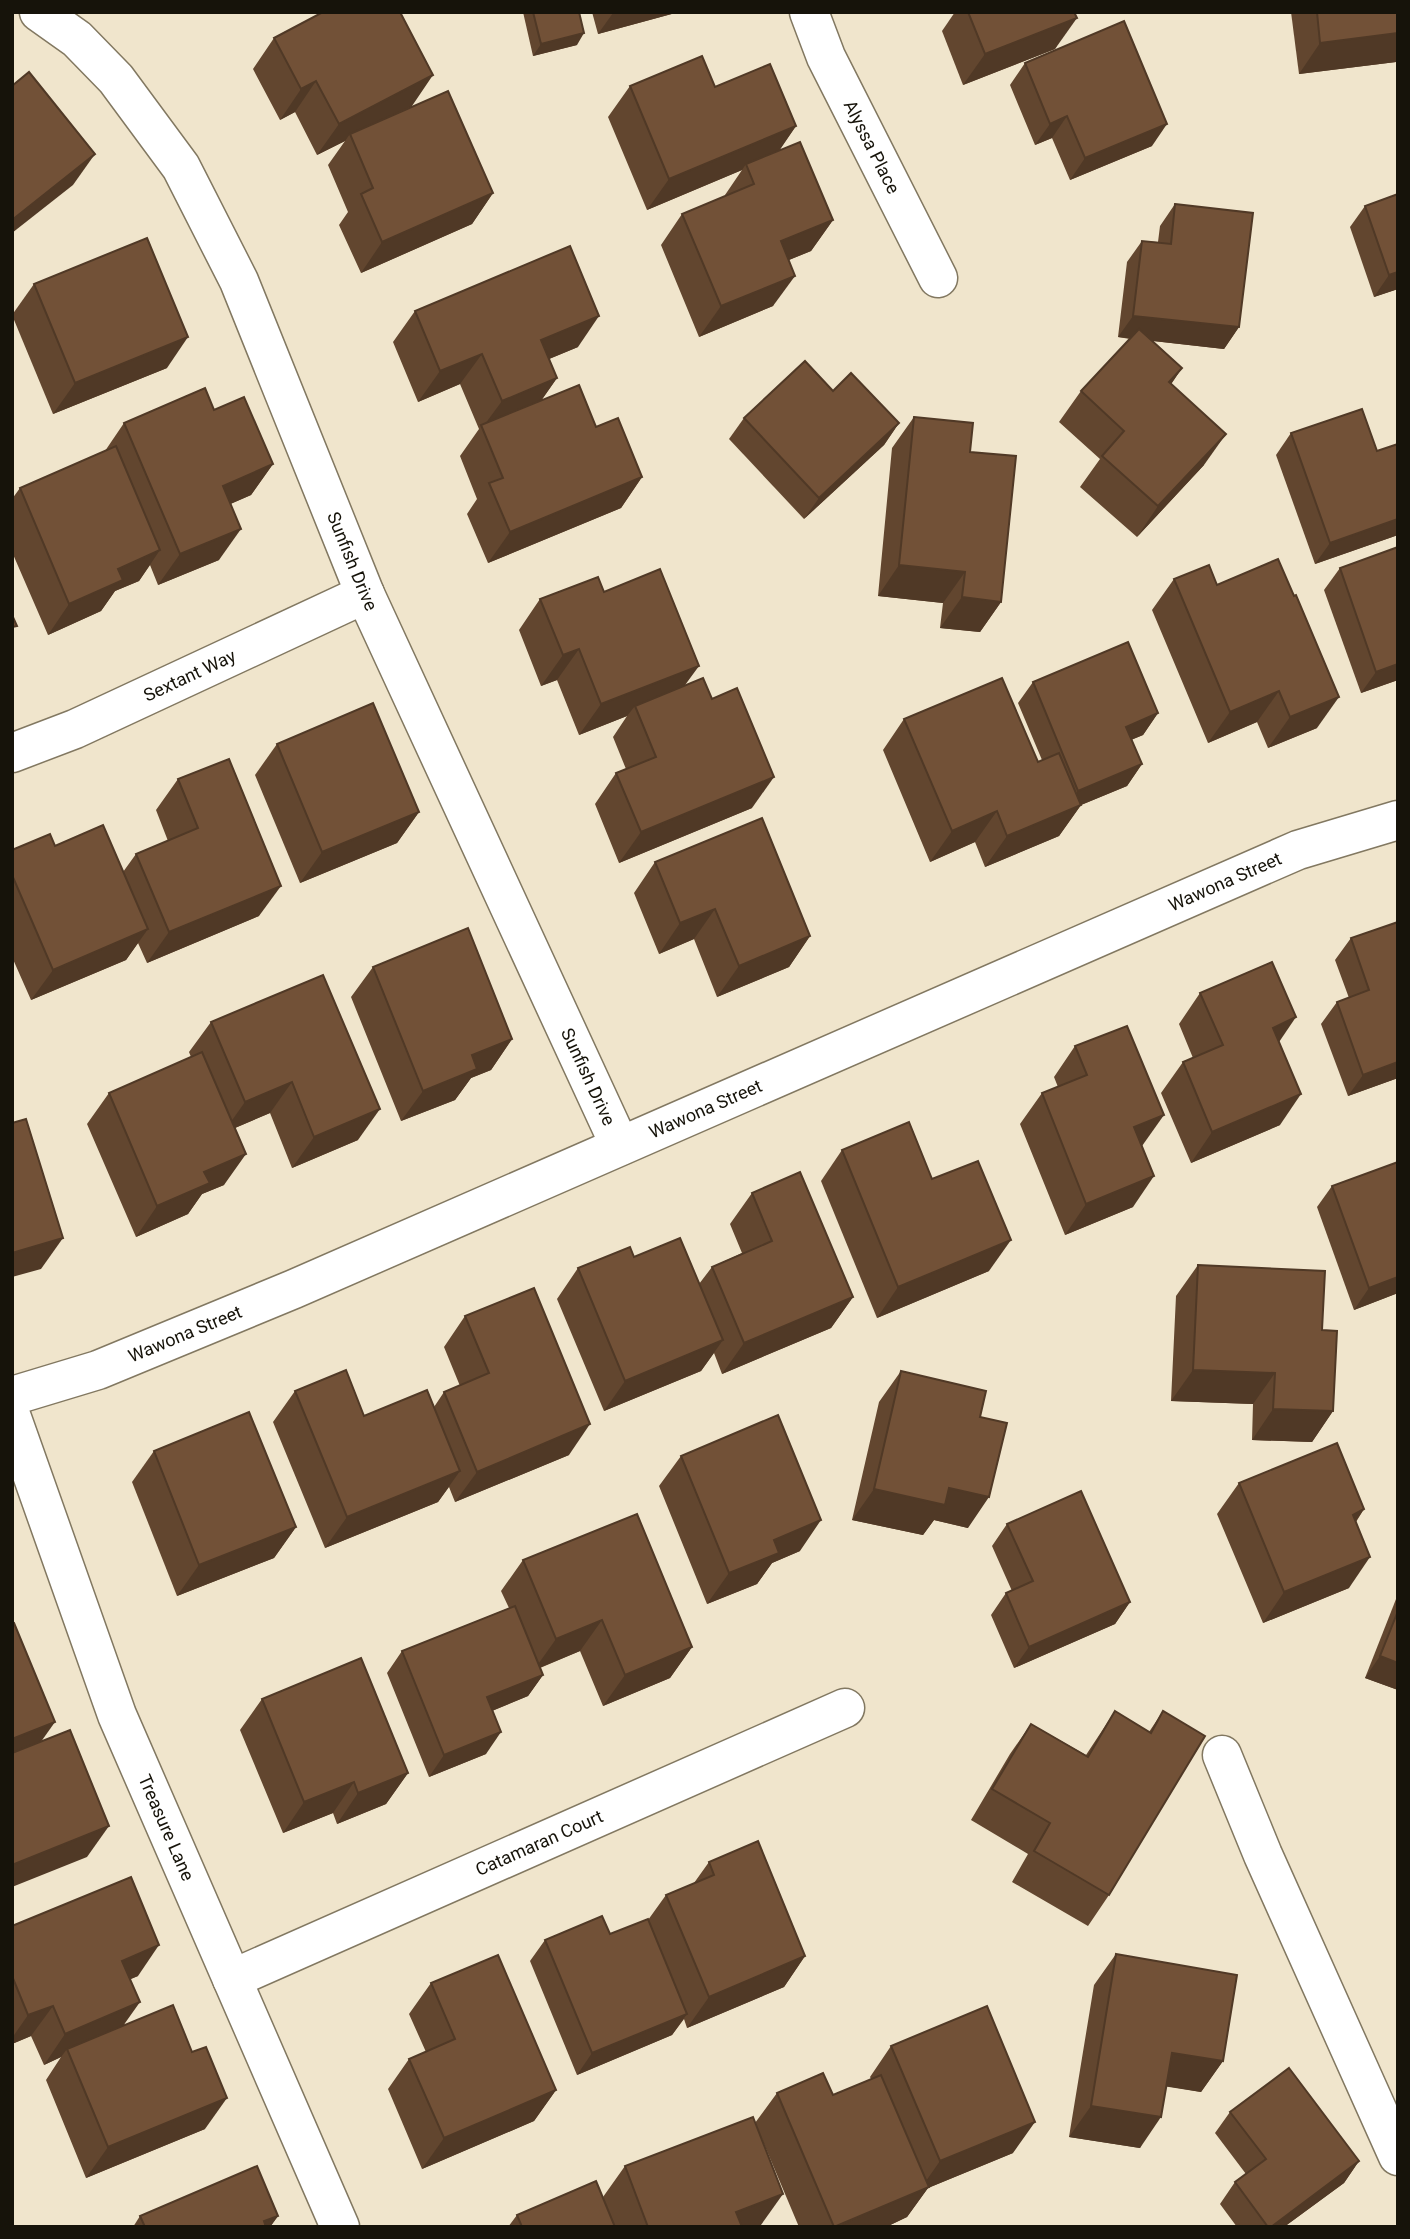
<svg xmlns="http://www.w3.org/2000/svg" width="1410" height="2239" font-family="Roboto,sans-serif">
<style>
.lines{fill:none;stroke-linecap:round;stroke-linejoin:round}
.minor-casing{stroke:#827861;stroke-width:41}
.minor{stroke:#fff;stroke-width:38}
.wall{fill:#62462f}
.shaded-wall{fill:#503926}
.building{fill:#725137;stroke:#503926;stroke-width:2}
.labels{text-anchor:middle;stroke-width:7;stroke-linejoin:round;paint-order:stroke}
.street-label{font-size:18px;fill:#16130a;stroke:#fff}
</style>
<rect width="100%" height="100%" fill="#f0e5cc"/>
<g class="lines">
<g class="minor-casing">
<g id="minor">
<path id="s1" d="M39 12 77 39 116 79 181 167 239 281 365 594 620 1146"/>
<path id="s2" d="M809 12 826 57 938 278"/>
<path id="s3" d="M12 753 75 729 365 594"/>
<path id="s4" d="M12 1396 98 1370 294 1289 1298 850 1398 820"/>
<path id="s5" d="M12 1418 117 1715 340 2227"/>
<polyline points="1222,1755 1263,1855 1398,2156"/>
<path id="s6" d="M232 1979 845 1708"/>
</g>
</g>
<use href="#minor" class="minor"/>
</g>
<g class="wall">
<polygon points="523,12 579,12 577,45 533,56"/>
<polygon points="592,12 679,12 598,34"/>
<polygon points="955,12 1074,12 1055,49 963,85 942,31"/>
<polygon points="1291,12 1398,12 1396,62 1299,74"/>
<polygon points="274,38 412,106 493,193 472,224 361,273 339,225 348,212 328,165 345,141 317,155 295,112 280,120 253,69"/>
<polygon points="1025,63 1152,146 1070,180 1052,138 1035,145 1010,85"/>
<polygon points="630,86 715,87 796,126 779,150 833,220 811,251 789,260 773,306 699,337 661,245 682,214 725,196 725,195 742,170 647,210 608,117"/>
<polygon points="1398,194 1398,289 1374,297 1350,227 1365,206"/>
<polygon points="1175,204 1239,327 1224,349 1153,341 1182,368 1171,384 1204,465 1137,537 1080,487 1100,459 1059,422 1081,391 1130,339 1118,337 1127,262 1142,241 1158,242 1160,226"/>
<polygon points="34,284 167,368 53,414 12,315"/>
<polygon points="415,311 578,347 549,359 557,378 541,401 596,427 642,477 621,508 488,563 467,514 477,499 460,456 479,429 460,384 418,402 393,342"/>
<polygon points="833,391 899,423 884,445 804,519 729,439 744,418"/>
<polygon points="214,410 273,464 251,495 230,504 219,560 158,585 150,565 139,581 115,591 101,611 48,635 12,552 12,499 20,488 105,451 124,423"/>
<polygon points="914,417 970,452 1001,602 980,632 940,628 943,603 878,596 892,448"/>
<polygon points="1291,433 1398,535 1315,564 1276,455"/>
<polygon points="1340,568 1398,680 1361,693 1324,590"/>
<polygon points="1174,579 1217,585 1317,728 1268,748 1257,722 1208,743 1152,610"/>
<polygon points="604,592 685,685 752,808 619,863 595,804 616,773 626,769 613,737 627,716 579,735 557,680 541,686 519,630 540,599"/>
<polygon points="1033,682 1158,713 1143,735 1131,740 1142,764 1127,786 1081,805 1059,836 985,867 975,842 930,862 883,750 904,719 1038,762 1042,760 1018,703"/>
<polygon points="277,744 419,812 397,843 300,883 255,775"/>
<polygon points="178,779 259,916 147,963 138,943 126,960 31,1000 12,957 12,850 55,846 123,872 136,854 168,841 156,810"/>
<polygon points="655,862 810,936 789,967 717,997 694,939 659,954 634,893"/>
<polygon points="1398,922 1398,1078 1348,1096 1321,1024 1337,1002 1349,998 1335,960 1351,938"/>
<polygon points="373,967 512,1039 491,1070 471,1078 455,1100 401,1121 351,997"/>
<polygon points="323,975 358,1140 292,1168 270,1113 235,1128 224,1185 202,1194 188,1214 136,1237 87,1124 109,1093 191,1057 189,1052 211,1022"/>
<polygon points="1200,993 1279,1042 1280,1125 1191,1163 1161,1093 1183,1062 1193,1058 1179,1024"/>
<polygon points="1075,1046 1142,1146 1133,1207 1065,1235 1020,1124 1042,1093 1058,1087 1054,1077"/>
<polygon points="842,1150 932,1179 989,1271 877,1318 821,1181"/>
<polygon points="1332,1186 1398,1293 1354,1310 1317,1207"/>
<polygon points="752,1193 853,1297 831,1328 722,1374 714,1353 701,1371 604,1411 557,1299 578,1268 634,1257 699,1284 712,1267 742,1253 730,1224"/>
<polygon points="1198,1265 1322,1330 1333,1411 1312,1442 1252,1440 1253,1404 1171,1401 1176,1296"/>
<polygon points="465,1316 569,1455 455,1502 449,1487 438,1502 325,1548 273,1422 295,1391 364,1416 434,1407 444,1392 460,1386 444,1347"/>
<polygon points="901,1371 980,1417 968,1528 934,1520 923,1535 852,1520 879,1402"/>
<polygon points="154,1451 296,1527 274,1558 177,1596 132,1482"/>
<polygon points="681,1456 800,1551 772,1563 757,1584 707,1604 659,1486"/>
<polygon points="1239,1483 1364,1509 1356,1522 1349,1588 1263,1623 1217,1514"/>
<polygon points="1007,1524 1130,1602 1115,1624 1014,1668 991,1615 1006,1593 1012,1591 992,1546"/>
<polygon points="523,1560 692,1647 670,1678 603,1706 580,1651 540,1668 543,1675 528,1696 492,1711 486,1754 429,1777 387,1673 402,1651 509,1608 501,1591"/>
<polygon points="1398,1594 1398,1690 1365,1678"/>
<polygon points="262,1699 408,1773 386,1804 337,1824 333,1813 283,1833 240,1730"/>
<polygon points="1115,1711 1149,1732 1163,1711 1109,1895 1088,1926 1012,1882 1028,1854 971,1820 1010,1754 1031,1724 1086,1755"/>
<polygon points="709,1862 805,1956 784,1987 687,2028 684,2019 672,2035 577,2075 530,1961 545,1940 610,1934 648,1920 666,1895 694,1883"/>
<polygon points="12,1926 138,1976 130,1979 124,2026 205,2129 86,2178 46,2080 61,2057 44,2065 31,2036 12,2044"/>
<polygon points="1116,1954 1223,2061 1201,2092 1166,2086 1140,2148 1069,2137 1094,1985"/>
<polygon points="431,1983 556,2090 534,2121 422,2169 388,2089 409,2059 426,2052 409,2014"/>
<polygon points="891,2046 1013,2153 928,2188 907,2217 886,2227 799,2227 756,2125 761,2225 756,2227 508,2227 517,2215 613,2223 603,2197 625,2166 755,2123 777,2093 833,2095 871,2079 870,2077"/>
<polygon points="1230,2112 1359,2161 1344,2183 1284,2227 1237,2227 1220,2204 1235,2182 1246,2174 1215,2133"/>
<polygon points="140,2216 278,2216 270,2227 133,2227"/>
</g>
<g class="shaded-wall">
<polygon points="615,12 679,12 598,34 613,13"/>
<polygon points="1077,18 1055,49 963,85 985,54"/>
<polygon points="584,33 577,45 533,56 541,44"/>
<polygon points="1398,33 1398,60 1396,62 1299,74 1320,43"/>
<polygon points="433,75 412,106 350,134 345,141 317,155 339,124"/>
<polygon points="316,81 295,112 280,120 301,89"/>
<polygon points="1067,116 1052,138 1035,145 1050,124"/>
<polygon points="1167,124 1152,146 1070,180 1085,158"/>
<polygon points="796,126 775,157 746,164 742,170 647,210 669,179"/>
<polygon points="95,154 73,185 12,233 12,220"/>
<polygon points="493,193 472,224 361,273 382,242"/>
<polygon points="833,220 811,251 759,272 781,241"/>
<polygon points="1398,272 1398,289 1374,297 1389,275"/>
<polygon points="795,276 773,306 699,337 721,306"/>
<polygon points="599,316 578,347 520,371 541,340"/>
<polygon points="1133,316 1239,327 1224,349 1118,337"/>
<polygon points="188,337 167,368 53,414 75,383"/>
<polygon points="482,354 460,384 418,402 440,371"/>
<polygon points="1182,368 1161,399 1169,382"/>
<polygon points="557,378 535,409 482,428 502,401"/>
<polygon points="899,423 884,445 804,519 819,498"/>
<polygon points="1226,434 1204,465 1137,537 1158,506"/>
<polygon points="273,464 251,495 201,517 223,486"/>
<polygon points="642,477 621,508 488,563 510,532"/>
<polygon points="1398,519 1398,535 1315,564 1330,543"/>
<polygon points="241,529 219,560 158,585 180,554"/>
<polygon points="160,550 139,581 115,591 101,611 48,635 69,604 118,569"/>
<polygon points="899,565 965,572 943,603 878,596"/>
<polygon points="962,597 1001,602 980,632 940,628"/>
<polygon points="579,649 557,680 541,686 563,655"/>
<polygon points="1398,664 1398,680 1361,693 1376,672"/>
<polygon points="699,666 677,696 635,706 627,716 579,735 601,704"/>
<polygon points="1279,691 1257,722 1208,743 1230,712"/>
<polygon points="1339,697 1317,728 1268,748 1290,717"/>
<polygon points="1158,713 1143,735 1111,748 1126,727"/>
<polygon points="1142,764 1127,786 1081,805 1059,836 985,867 1007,836 1063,812 1078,791"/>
<polygon points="774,777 752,808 619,863 641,832"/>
<polygon points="997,811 975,842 930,862 952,831"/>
<polygon points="419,812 397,843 300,883 322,852"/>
<polygon points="281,886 259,916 147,963 169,932"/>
<polygon points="715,909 694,939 659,954 680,923"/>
<polygon points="148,929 126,960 31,1000 53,970"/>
<polygon points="810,936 789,967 717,997 739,966"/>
<polygon points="1296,1017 1275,1048 1273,1028"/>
<polygon points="512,1039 491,1070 471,1078 455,1100 401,1121 423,1091 472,1055"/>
<polygon points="1398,1062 1398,1078 1348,1096 1363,1075"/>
<polygon points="292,1082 270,1113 223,1133 245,1102"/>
<polygon points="1301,1094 1280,1125 1191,1163 1212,1132"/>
<polygon points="380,1109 358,1140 292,1168 314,1137"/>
<polygon points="1164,1115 1142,1146 1134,1127"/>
<polygon points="246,1154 224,1185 202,1194 188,1214 136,1237 157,1206 204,1172"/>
<polygon points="1154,1176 1133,1207 1065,1235 1086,1204"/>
<polygon points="63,1238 41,1269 12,1277 12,1253"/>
<polygon points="1011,1240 989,1271 877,1318 898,1287"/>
<polygon points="1398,1277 1398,1293 1354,1310 1369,1288"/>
<polygon points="853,1297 831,1328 722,1374 744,1343"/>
<polygon points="723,1340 701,1371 604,1411 625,1381"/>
<polygon points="1193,1370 1275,1373 1253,1404 1171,1401"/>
<polygon points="1273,1409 1333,1411 1312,1442 1252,1440"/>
<polygon points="590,1424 569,1455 455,1502 477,1472"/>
<polygon points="460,1471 438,1502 325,1548 347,1517"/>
<polygon points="949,1488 989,1497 968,1528 934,1520 923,1535 852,1520 874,1489"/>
<polygon points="1364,1509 1343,1540 1353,1515"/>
<polygon points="821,1520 800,1551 772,1563 757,1584 707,1604 729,1573 774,1540"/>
<polygon points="296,1527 274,1558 177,1596 199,1565"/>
<polygon points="1370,1557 1349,1588 1263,1623 1284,1592"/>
<polygon points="1130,1602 1115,1624 1014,1668 1029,1647"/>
<polygon points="602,1620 580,1651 534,1670 556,1639"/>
<polygon points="692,1647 670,1678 603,1706 625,1675"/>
<polygon points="1380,1656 1398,1663 1398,1690 1365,1678"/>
<polygon points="543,1675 528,1696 472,1719 487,1697"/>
<polygon points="55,1722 33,1753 12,1761 12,1739"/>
<polygon points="501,1732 486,1754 429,1777 444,1755"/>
<polygon points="408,1773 386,1804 337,1824 358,1793"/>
<polygon points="354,1782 333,1813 283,1833 304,1802"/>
<polygon points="109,1826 87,1857 12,1887 12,1865"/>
<polygon points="159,1945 138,1976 101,1992 122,1961"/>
<polygon points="805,1956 784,1987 687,2028 709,1997"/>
<polygon points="140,2002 118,2033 67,2049 61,2057 44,2065 65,2034"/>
<polygon points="53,2006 31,2036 12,2044 12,2038 28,2015"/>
<polygon points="687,2014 672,2035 577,2075 592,2053"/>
<polygon points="1172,2053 1223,2061 1201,2092 1150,2084"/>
<polygon points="556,2090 534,2121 422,2169 444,2138"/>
<polygon points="227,2098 205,2129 86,2178 108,2147"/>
<polygon points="1091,2106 1161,2117 1140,2148 1069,2137"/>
<polygon points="1035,2122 1013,2153 928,2188 907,2217 886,2227 836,2227 919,2191 940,2161"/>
<polygon points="1359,2161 1344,2183 1284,2227 1271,2227"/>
<polygon points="783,2194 761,2225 756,2227 726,2227 736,2212"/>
<polygon points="278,2216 270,2227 260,2227 264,2221"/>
</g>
<g class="building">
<polygon points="323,12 400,12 433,75 339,124 316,81 301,89 274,38"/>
<polygon points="533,12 579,12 584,33 541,44"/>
<polygon points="968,12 1074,12 1077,18 985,54"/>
<polygon points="1317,12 1398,12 1398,33 1320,43"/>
<polygon points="1124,21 1167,124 1085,158 1067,116 1050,124 1025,63"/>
<polygon points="702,56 715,87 770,64 796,126 669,179 630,86"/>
<polygon points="29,72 95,154 12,220 12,86"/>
<polygon points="448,91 493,193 382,242 361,194 373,188 350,134"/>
<polygon points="800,142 833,220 781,241 795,276 721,306 682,214 754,184 746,164"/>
<polygon points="1398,194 1398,272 1389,275 1365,206"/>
<polygon points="1175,204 1253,213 1239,327 1133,316 1142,241 1171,244"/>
<polygon points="147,238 188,337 75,383 34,284"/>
<polygon points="570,246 599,316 541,340 557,378 502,401 482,354 440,371 415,311"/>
<polygon points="1139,329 1182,368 1169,382 1226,434 1158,506 1102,456 1124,431 1081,391"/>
<polygon points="805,361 833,391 851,373 899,423 819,498 744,418"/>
<polygon points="579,385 596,427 618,418 642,477 510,532 489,483 503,478 481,425"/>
<polygon points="205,388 214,410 244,397 273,464 223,486 241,529 180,554 124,423"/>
<polygon points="1362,409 1377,451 1398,444 1398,519 1330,543 1291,433"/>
<polygon points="914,417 973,423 970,452 1016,456 1001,602 962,597 965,572 899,565"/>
<polygon points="116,446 160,550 118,569 123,580 69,604 20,488"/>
<polygon points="1398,547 1398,664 1376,672 1340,568"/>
<polygon points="1278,559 1294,596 1296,595 1339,697 1290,717 1279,691 1230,712 1174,579 1209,565 1217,585"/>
<polygon points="660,569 699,666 601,704 579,649 563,655 540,599 598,577 604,592"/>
<polygon points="12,615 17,626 12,627"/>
<polygon points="1128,642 1158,713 1126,727 1142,764 1078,791 1033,682"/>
<polygon points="703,678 712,699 737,688 774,777 641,832 616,773 656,757 635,706"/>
<polygon points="1002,678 1038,762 1059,753 1081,805 1007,836 997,811 952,831 904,719"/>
<polygon points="373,703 419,812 322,852 277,744"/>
<polygon points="229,759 281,886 169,932 136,854 198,828 178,779"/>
<polygon points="762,818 810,936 739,966 715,909 680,923 655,862"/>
<polygon points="103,825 148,929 53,970 12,875 12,850 50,834 55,846"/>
<polygon points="1398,922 1398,1062 1363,1075 1337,1002 1369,990 1351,938"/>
<polygon points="468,928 512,1039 472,1055 477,1069 423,1091 373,967"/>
<polygon points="1272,962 1296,1017 1273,1028 1301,1094 1212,1132 1183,1062 1223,1045 1200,993"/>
<polygon points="323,975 380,1109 314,1137 292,1082 245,1102 211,1022"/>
<polygon points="1127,1026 1164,1115 1134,1127 1154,1176 1086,1204 1042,1093 1087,1075 1075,1046"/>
<polygon points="202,1052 246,1154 204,1172 210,1183 157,1206 109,1093"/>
<polygon points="26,1119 63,1238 12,1253 12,1123"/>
<polygon points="909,1122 932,1179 978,1161 1011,1240 898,1287 842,1150"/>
<polygon points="1398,1162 1398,1277 1369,1288 1332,1186"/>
<polygon points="800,1172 853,1297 744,1343 712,1267 772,1241 752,1193"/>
<polygon points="680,1238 723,1340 625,1381 578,1268 630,1247 634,1257"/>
<polygon points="1198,1265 1325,1271 1322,1330 1337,1331 1333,1411 1273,1409 1275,1373 1193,1370"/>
<polygon points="534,1288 590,1424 477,1472 444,1392 489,1373 465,1316"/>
<polygon points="346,1370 364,1416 427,1390 460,1471 347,1517 295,1391"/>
<polygon points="901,1371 986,1391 980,1417 1007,1423 989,1497 949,1488 945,1505 874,1489"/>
<polygon points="249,1412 296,1527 199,1565 154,1451"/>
<polygon points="778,1415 821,1520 774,1540 779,1553 729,1573 681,1456"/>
<polygon points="1337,1443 1364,1509 1353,1515 1370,1557 1284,1592 1239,1483"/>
<polygon points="1081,1491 1130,1602 1029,1647 1006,1593 1033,1581 1007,1524"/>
<polygon points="637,1514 692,1647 625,1675 602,1620 556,1639 523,1560"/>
<polygon points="515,1606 543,1675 487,1697 501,1732 444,1755 402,1651"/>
<polygon points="1398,1611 1398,1663 1380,1656"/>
<polygon points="14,1623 55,1722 12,1739 12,1624"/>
<polygon points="361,1658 408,1773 358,1793 354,1782 304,1802 262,1699"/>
<polygon points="1115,1711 1151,1733 1163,1711 1205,1736 1109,1895 1034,1851 1050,1823 992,1789 1031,1724 1088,1757"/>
<polygon points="70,1730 109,1826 12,1865 12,1753"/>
<polygon points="758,1841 805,1956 709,1997 666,1895 714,1875 709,1862"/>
<polygon points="131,1877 159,1945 122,1961 140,2002 65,2034 53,2006 28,2015 12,1976 12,1926"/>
<polygon points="602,1916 610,1934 648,1919 687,2014 592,2053 545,1940"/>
<polygon points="1116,1954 1237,1975 1223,2061 1172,2053 1161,2117 1091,2106"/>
<polygon points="498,1955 556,2090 444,2138 409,2059 455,2039 431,1983"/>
<polygon points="173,2005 192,2052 206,2047 227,2098 108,2147 67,2049"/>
<polygon points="987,2006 1035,2122 940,2161 891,2046"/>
<polygon points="1289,2068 1359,2161 1271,2227 1268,2227 1235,2182 1266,2159 1230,2112"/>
<polygon points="823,2073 833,2095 881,2075 929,2187 834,2227 777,2093"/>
<polygon points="753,2117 783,2194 736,2212 742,2227 648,2227 625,2166"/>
<polygon points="257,2166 278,2216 264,2221 266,2227 145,2227 140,2216"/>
<polygon points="596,2181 615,2227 522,2227 517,2215"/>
</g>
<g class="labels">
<g class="street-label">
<text dy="6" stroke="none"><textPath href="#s2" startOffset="149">Alyssa Place</textPath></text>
<text dy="6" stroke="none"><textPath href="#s1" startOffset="642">Sunfish Drive</textPath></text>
<text dy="6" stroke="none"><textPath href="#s3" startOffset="194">Sextant Way</textPath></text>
<text dy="6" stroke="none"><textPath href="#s4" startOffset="1318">Wawona Street</textPath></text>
<text dy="6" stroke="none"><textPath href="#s1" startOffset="1209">Sunfish Drive</textPath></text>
<text dy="6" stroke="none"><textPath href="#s4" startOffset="751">Wawona Street</textPath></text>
<text dy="6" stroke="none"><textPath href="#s4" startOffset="184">Wawona Street</textPath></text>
<text dy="6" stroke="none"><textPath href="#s5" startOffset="438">Treasure Lane</textPath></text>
<text dy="6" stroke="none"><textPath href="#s6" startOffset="336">Catamaran Court</textPath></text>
</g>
</g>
<rect width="1410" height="2239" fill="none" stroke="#16130a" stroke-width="28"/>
</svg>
